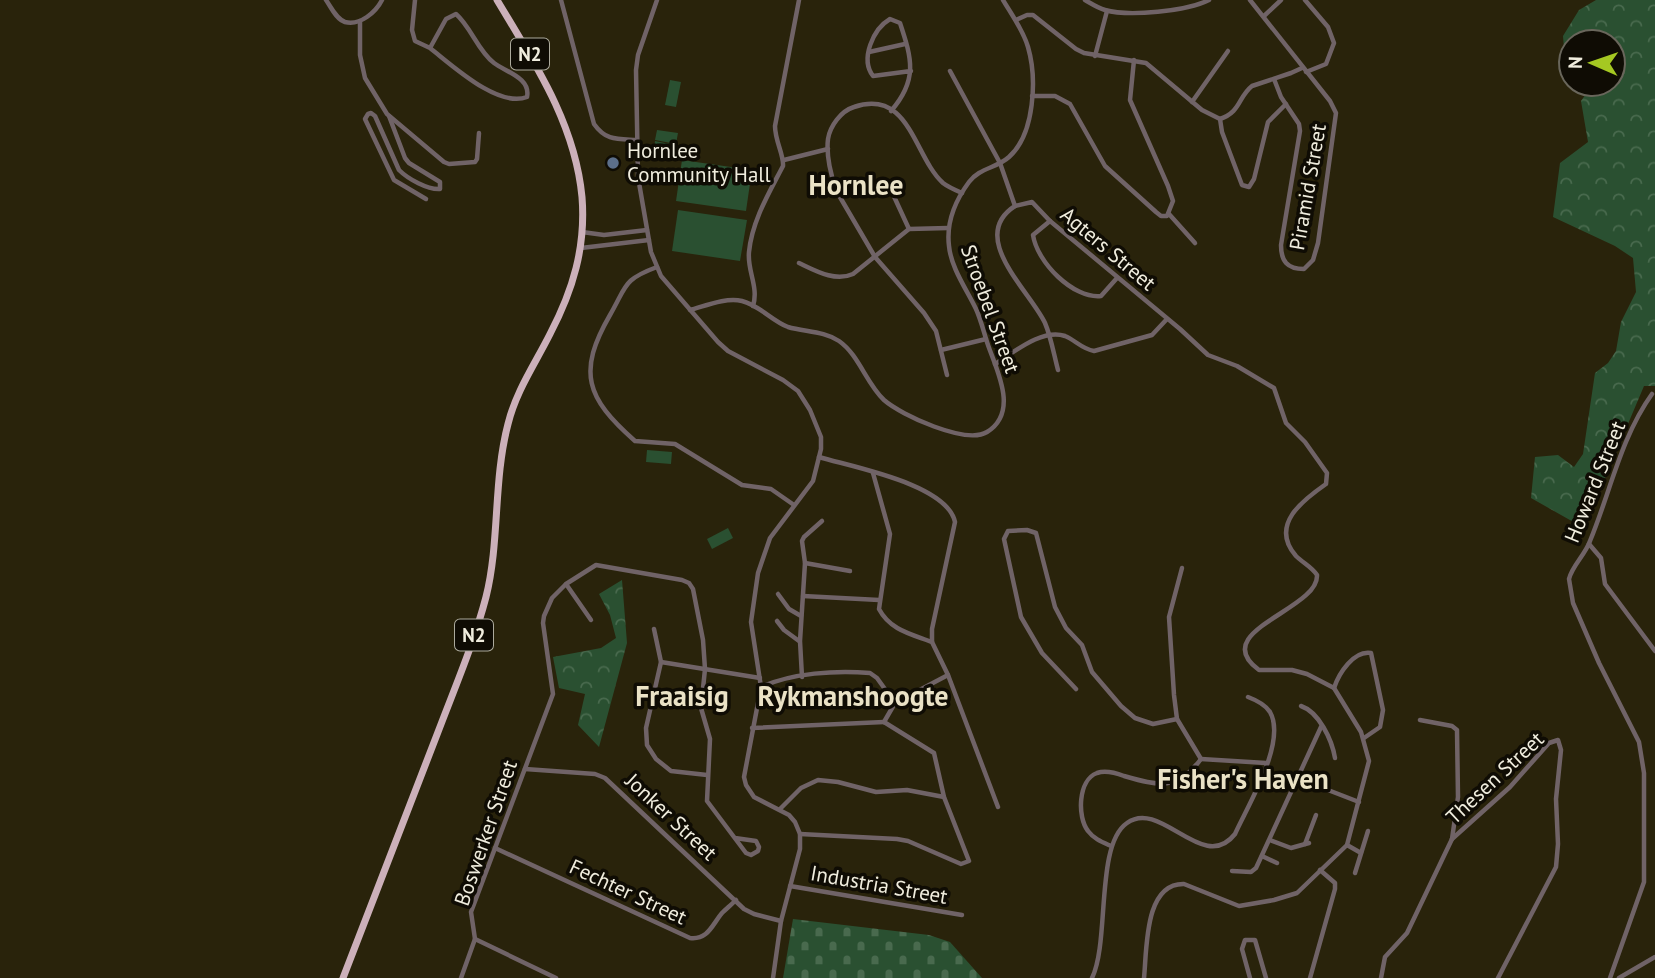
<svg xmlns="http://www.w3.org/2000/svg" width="1655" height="978" font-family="'PT Sans',sans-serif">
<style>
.forest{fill:url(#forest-crowns)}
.cemetery{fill:url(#cemetery-stones)}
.pitch{fill:#2a5031}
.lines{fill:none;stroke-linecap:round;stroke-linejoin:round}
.minor{stroke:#706367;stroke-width:4.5}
.trunk{stroke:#ccb0ba;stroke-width:7}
.service-dot{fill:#5c6f8a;stroke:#0f0c04;stroke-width:2.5}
.labels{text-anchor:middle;stroke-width:7;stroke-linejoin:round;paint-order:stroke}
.shield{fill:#0f0c04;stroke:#acaa9d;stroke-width:2}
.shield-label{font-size:19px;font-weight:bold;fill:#f0edde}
.poi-label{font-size:21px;fill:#f0edde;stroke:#0f0c04;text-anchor:start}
.street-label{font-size:21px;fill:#f0edde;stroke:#0f0c04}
.district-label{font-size:28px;font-weight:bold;fill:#eae2c6;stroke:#0f0c04}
</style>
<defs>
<pattern id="forest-crowns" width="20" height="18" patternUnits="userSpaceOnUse" patternTransform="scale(1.75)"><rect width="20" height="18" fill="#2a5031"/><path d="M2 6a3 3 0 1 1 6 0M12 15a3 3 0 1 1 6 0" fill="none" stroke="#496a4e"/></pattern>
<pattern id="cemetery-stones" width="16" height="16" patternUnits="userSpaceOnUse" patternTransform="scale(1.75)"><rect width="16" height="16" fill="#2a5031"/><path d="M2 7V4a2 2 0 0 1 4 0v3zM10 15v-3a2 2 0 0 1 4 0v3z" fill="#496a4e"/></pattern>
</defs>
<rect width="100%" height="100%" fill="#29230b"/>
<g class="forest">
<polygon points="1596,0 1655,0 1655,386 1644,386 1584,528 1531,498 1535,457 1558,455 1574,467 1583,454 1595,373 1608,363 1616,351 1621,322 1636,292 1633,258 1615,246 1553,217 1560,163 1588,142 1581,101 1593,84 1613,84 1613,42 1571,42 1571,62 1565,61 1563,36 1579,10"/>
<polygon points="622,580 627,643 599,747 578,725 585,694 559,688 553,657 601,648 616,638 610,615 599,594"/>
</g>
<polygon class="cemetery" points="793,919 929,935 950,942 982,978 783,978"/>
<g class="pitch">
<polygon points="670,80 681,82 676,107 665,105"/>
<polygon points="657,130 678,133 676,144 655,140"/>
<polygon points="655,141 675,145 674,154 654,151"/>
<polygon points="682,160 752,170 746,211 676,201"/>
<polygon points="678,210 747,220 740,261 672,251"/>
<polygon points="647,450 672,452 671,464 646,462"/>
<polygon points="728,528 733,538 712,549 707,539"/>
</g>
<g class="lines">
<g class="minor">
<path d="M326 0C331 7 336 19 345 22 360 26 376 12 382 0"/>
<path d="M415 0 412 30 415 41 430 48 446 19 456 14C471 27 478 51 494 63 506 72 531 78 527 97 498 108 453 66 430 48"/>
<path d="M561 0 594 124C606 141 617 139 637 140"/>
<polyline points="657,0 638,55 636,70 638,177 651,252 661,276 718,342 728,351 783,380 798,391 810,410 821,437 821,449 813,481 770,538 758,573 751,622 761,687 744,777 746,785 754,797 789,815 795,822 800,834 800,849 781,921 773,978"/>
<path d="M1085 0C1092 4 1098 8 1105 10 1129 17 1187 11 1209 0"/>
<path d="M1250 0 1330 101 1336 113 1318 243 1313 260 1304 269C1287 269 1281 261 1281 245L1300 131 1299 124 1281 97 1274 79"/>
<polyline points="1305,0 1328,27 1334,43 1326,64 1306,72"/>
<polyline points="1264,16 1281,0"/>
<polyline points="1016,20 1027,15 1033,15 1076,49 1084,53 1146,63 1202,110 1220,119"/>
<polyline points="360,21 360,55 365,78 387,114 444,162 449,164 475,162 477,159 479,133"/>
<polyline points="869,52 905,44"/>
<polyline points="1095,56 1107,11"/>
<path d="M950 71 1000 163 1015 206C967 237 1030 291 1045 323 1051 337 1054 355 1058 370"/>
<polyline points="1032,96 1055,96 1070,104 1105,166 1156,212 1161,216 1167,216 1173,201 1168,186 1130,100 1134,60"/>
<polyline points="1192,102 1228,51"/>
<path d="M891 111C918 80 912 59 900 23L890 19C873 29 860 59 873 76L911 71"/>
<path d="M389 116 405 158 409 163 440 182V189C428 190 408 179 399 170L375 116 371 113 368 114 365 119 394 180 426 199"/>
<polyline points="1220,119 1222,132 1242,185 1249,187 1254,179 1268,122 1286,104"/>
<path d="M1220 119C1241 112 1238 97 1252 86L1291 73 1302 68"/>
<polyline points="784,160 828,149"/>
<polyline points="891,190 909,229"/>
<path d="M1015 206 1032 202 1050 221 1180 329 1208 355 1237 366 1274 388 1286 423 1305 442 1327 473 1326 484C1303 500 1269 525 1296 556 1303 563 1312 567 1317 575 1319 610 1206 631 1259 670H1292L1307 674 1334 688 1361 732 1369 761 1347 845 1297 893 1274 900 1239 906 1184 884C1144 883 1147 950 1144 978"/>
<polyline points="1169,214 1195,243"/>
<path d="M1050 221 1033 235C1037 262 1073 299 1101 296L1117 278"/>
<polyline points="582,232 604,235 647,230"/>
<polyline points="581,248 649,240"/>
<path d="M799 263C816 271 835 282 853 274L909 229 948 228"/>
<path d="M657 267C622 280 627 286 610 315 577 372 586 398 635 441L675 444 742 485 771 489 794 505"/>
<path d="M753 306C759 287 747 271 749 252 752 221 769 193 783 166 784 155 775 141 775 126L799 0"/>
<path d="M690 310C705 306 726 297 742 301 759 305 772 321 788 327 805 332 824 331 839 341 859 355 866 383 884 400 901 415 966 445 987 432 1019 412 997 371 988 345 984 333 981 320 976 309 967 290 951 268 949 246 946 222 955 201 969 182 979 168 997 168 1009 157 1035 134 1037 78 1028 47 1023 30 1012 15 1003 0"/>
<polyline points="941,350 986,339"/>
<path d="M995 364C1013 353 1042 328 1065 336 1075 340 1082 349 1094 351L1152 335 1167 319"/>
<path d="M947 375 936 331 924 313 875 257 837 192C831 177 826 155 828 139 830 126 841 111 854 107 910 88 914 157 943 183 948 187 955 190 962 193"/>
<path d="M819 457C852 467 947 484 955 522L932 629V642"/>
<path d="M873 473 890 534 879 609C890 630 911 634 932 642L948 675 998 807"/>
<polyline points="1589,544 1601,558 1605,584 1655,651"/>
<polyline points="805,563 850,571"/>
<polyline points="1182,568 1169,617 1174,695 1177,719 1201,759"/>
<polyline points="566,584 591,620"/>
<polyline points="778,594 789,609 801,616"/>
<polyline points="803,596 879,600"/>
<polyline points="777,621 784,630 799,641"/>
<polyline points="654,629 661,662 646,728 647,745 656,759 671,771 707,775"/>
<polyline points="661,662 760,678"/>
<polyline points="802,677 800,641 805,563 802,541 804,537 822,521"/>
<path d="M761 687C792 673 836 670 870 673L877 678 895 703"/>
<path d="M1334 688C1339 673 1354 650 1371 653L1383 710 1380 727 1364 738"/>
<polyline points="1076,689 1042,653 1021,617 1004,539 1008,531 1027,530 1036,533 1055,607 1066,628 1082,645 1092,672 1121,706 1135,718 1153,724 1177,719"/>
<polyline points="895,703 948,675"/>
<path d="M1301 706C1319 712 1332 740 1335 758"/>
<polyline points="884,722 895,703"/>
<polyline points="752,728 884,722"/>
<polyline points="1201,759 1266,763"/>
<polyline points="525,769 595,774 605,778 744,909 754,914 781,921"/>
<polyline points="1297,778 1359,802"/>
<polyline points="780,809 801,788 818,780 838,782 876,792 907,790 944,797"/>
<polyline points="800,834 897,839 908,841 961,864 969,861 944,797 934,753 884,722"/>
<polyline points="1452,839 1510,787 1549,743 1558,740 1561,750 1556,799 1558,844 1556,867 1498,978"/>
<polyline points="1270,840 1291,848 1309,843"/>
<polyline points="1305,844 1316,815"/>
<polyline points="1347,845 1361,853"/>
<path d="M1111 846C1102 842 1094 839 1088 831 1077 817 1078 780 1097 773 1106 770 1116 773 1124 776 1159 786 1177 791 1201 759"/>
<path d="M495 848 690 938C708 940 712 925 722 913 726 909 731 905 736 900"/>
<polyline points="1262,856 1277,863"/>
<polyline points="1232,871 1251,872 1256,868 1321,727"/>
<polyline points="1355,873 1368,831"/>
<polyline points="790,886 962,915"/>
<polyline points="475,939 556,978"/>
<polyline points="461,978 475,939 471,912 553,694 543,623 544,616 552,598 566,584 596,565 682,580 689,583 693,589 703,640 705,669 701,708 710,739 707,801 746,853 751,855 758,851 759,847 756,841 735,838"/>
<path d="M1092 978C1110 941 1095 845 1127 823 1161 798 1203 875 1235 834 1248 805 1287 742 1270 712 1265 704 1256 700 1248 697"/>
<polyline points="1250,978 1242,949 1245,940 1255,940 1266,978"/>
<polyline points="1310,978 1335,889 1335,883 1320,870"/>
<polyline points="1381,978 1385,957 1407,933 1452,839 1458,797 1457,730 1452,726 1420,720"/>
<path d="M1610 978 1644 882V773L1639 742 1599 663 1573 603 1569 579C1572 566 1585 555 1590 541 1610 493 1621 437 1652 394"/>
<polyline points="1619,978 1655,957"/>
</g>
<path class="trunk" d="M343 978C375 896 407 814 438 732 455 687 474 643 486 597 500 541 493 481 508 424 516 391 535 364 550 334 573 290 586 247 582 197 575 123 534 62 497 0"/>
</g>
<circle class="service-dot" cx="613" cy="163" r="7"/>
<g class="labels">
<g class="shield">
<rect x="511" y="38.5" width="38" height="31" rx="5"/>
<rect x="455" y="619.5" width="38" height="31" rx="5"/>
</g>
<g class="shield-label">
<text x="530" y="61">N2</text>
<text x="474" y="642">N2</text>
</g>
<g class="poi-label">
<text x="627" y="158">Hornlee<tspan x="627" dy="24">Community Hall</tspan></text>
</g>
<g class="street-label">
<text transform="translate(1308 187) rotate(-80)" y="7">Piramid Street</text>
<text transform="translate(1108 249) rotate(40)" y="7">Agters Street</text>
<text transform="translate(990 309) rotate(70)" y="7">Stroebel Street</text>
<text transform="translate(1595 482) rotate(-68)" y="7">Howard Street</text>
<text transform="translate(1495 778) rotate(-43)" y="7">Thesen Street</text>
<text transform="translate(671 817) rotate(43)" y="7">Jonker Street</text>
<text transform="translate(486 833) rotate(-71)" y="7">Boswerker Street</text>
<text transform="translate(879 885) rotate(10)" y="7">Industria Street</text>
<text transform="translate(628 892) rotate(25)" y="7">Fechter Street</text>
</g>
<g class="district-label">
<text x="856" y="195">Hornlee</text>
<text x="682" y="706">Fraaisig</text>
<text x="853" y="706">Rykmanshoogte</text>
<text x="1243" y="789">Fisher's Haven</text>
</g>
</g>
<g transform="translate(1592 63) rotate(272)"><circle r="33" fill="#0f0c04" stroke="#69665b" stroke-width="2"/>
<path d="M0-5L12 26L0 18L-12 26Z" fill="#a5c822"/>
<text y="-10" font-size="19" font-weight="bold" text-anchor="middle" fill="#f0edde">N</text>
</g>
</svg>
